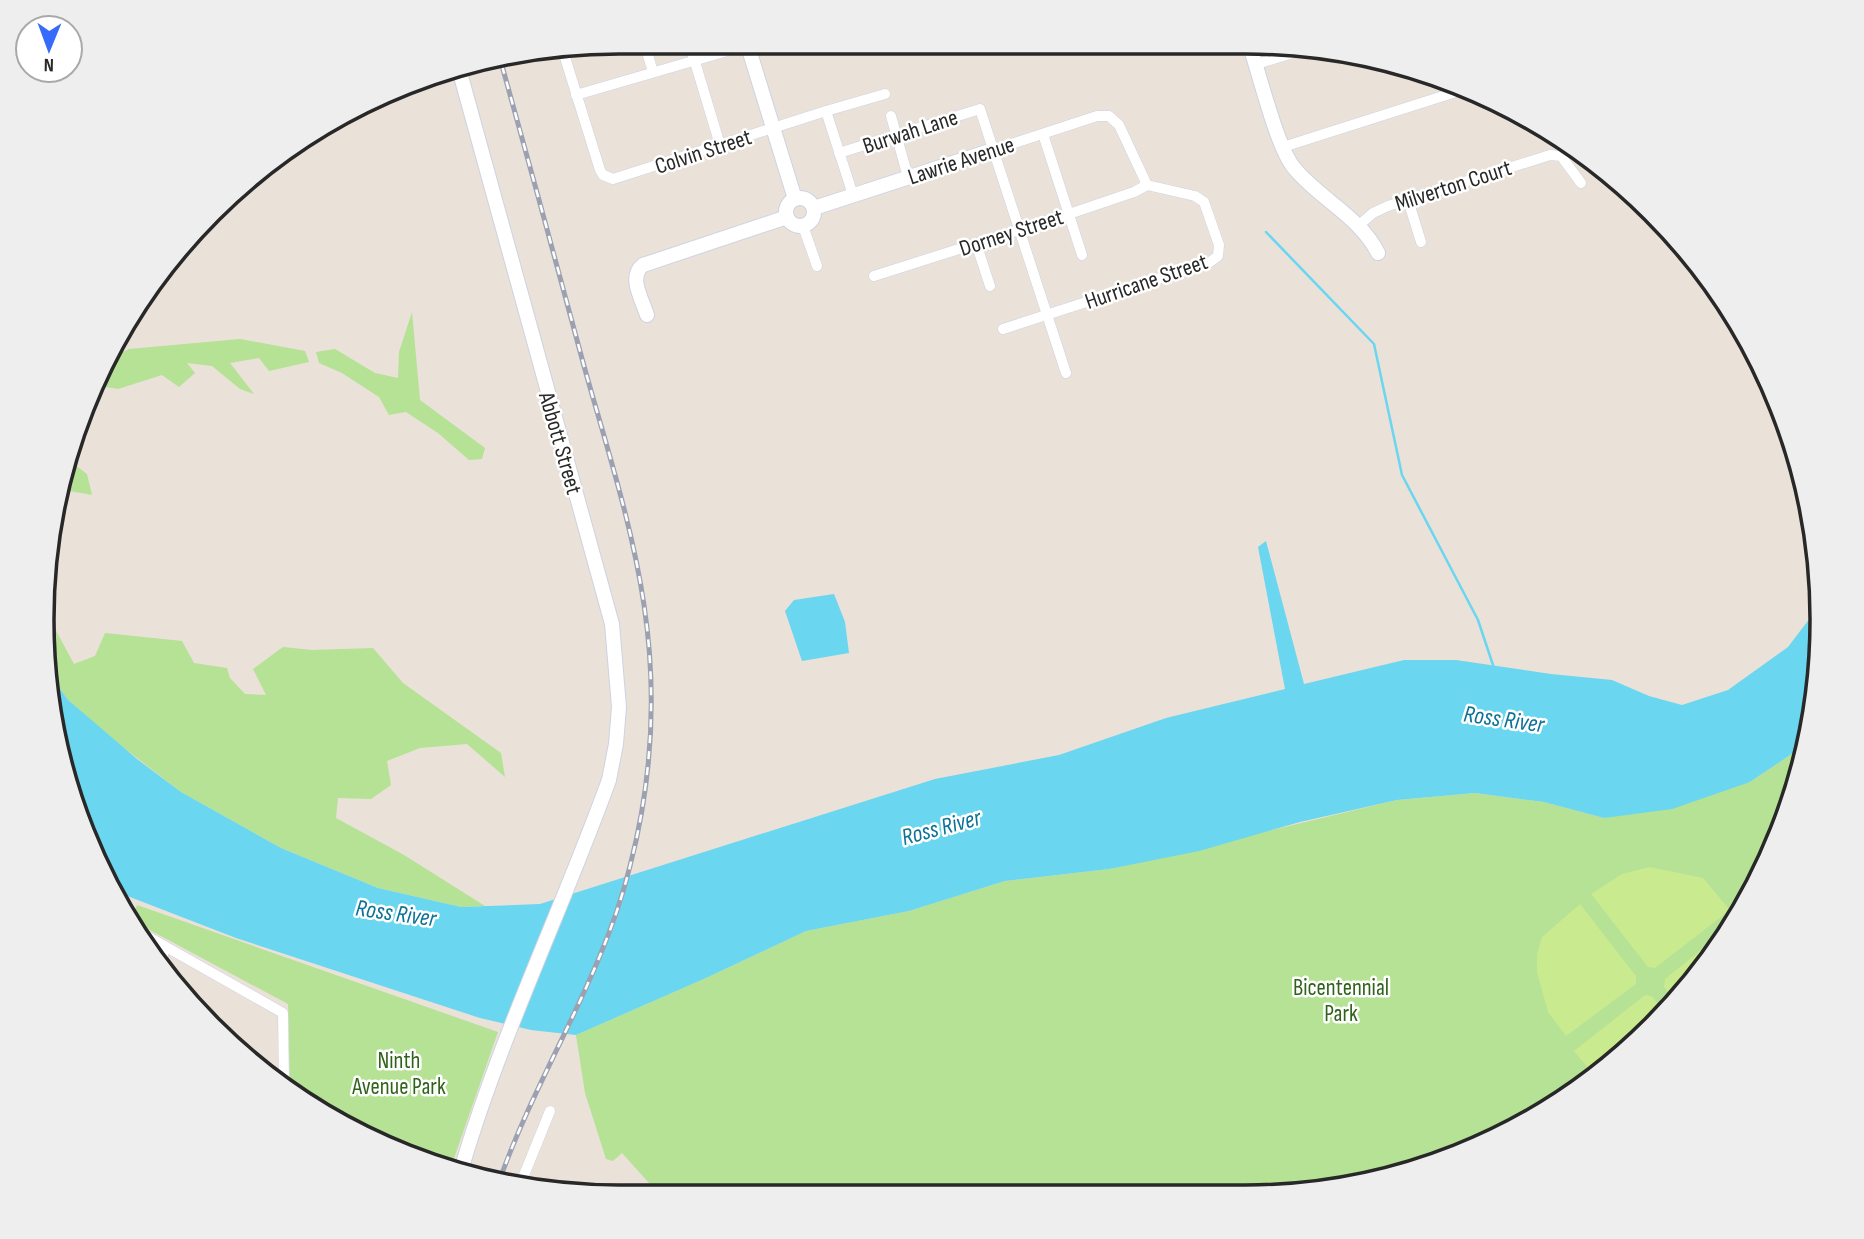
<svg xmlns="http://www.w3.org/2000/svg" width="1864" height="1239" font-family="'Sofia Sans Condensed',sans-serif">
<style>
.green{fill:#b5e294}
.pitch{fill:#caea8f}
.water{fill:#6ad6ef}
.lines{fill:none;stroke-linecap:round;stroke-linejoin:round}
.stream{stroke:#6ad6ef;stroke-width:2.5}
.street-casing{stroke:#ced3e1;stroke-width:11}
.secondary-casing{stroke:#ced3e1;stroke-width:16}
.street{stroke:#fff;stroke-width:10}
.secondary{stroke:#fff;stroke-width:14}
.rail-casing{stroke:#9ca1b2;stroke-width:5}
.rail{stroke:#fff;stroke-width:2.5;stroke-dasharray:8;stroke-linecap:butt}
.labels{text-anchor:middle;stroke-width:5;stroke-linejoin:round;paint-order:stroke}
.street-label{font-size:23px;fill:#282828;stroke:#fff}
.park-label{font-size:23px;fill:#2e6319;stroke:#fff}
.water-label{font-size:24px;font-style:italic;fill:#0c7297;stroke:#fff}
.rim{fill:none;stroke:#282828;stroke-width:3.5}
</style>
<rect width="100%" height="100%" fill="#eae1d9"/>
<g class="green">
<polygon points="412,312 420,400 485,448 482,459 469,460 438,433 406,412 389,415 379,397 342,373 319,363 316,352 335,349 375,373 398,378 399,352"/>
<polygon points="240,339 305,351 309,362 269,371 259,358 230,363 254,394 240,389 212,366 187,363 195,373 179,387 162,375 118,389 94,385 109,359 129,349"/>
<polygon points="71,462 87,474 92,495 64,490"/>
<polygon points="46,612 74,664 95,656 105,633 182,641 194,663 227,668 230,678 245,694 266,695 253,669 283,647 312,650 373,648 403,683 501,753 505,777 467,744 420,748 387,761 391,785 371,799 338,798 336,818 404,855 485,906 461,907 378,888 281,848 181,792 102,731 68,700 53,679"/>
<polygon points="1805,745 1791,806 1744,909 1678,1001 1596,1078 1500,1138 1394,1177 1282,1196 658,1193 622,1153 613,1161 606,1159 585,1093 576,1035 706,978 806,931 909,911 1005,881 1109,869 1397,800 1475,793 1544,802 1604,818 1750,782"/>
<polygon points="137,905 498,1032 452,1164 364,1138 290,1088 288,1004 131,920"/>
</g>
<g class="pitch">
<polygon points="1650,867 1703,878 1730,910 1655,968 1648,967 1591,894 1622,874"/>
<polygon points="1580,904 1636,976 1636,984 1566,1036 1548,1012 1537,972 1537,954 1542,937"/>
<polygon points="1734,923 1678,1001 1676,1003 1664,987 1665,979"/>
<polygon points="1645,995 1652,996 1665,1013 1596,1078 1574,1051"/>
</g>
<g class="water">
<polygon points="1266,541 1304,684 1404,660 1456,660 1551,674 1612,680 1649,696 1682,705 1728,690 1788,647 1820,605 1817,695 1805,745 1750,782 1672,809 1604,818 1544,802 1475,793 1397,800 1300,822 1199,851 1109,869 1005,881 909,911 806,931 706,978 576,1035 531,1030 480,1018 236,938 130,897 110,885 62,769 53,679 68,700 137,759 181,792 281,848 378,888 461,907 540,904 935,779 1059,755 1166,718 1285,689 1258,547"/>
<polygon points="834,594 845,622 849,653 802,661 785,611 794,600"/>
</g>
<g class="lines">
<polyline class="stream" points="1266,232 1374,344 1402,475 1478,620 1494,668"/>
<g class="street-casing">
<g id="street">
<polyline points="644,42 653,72"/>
<polyline points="689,42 720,145"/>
<polyline points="1162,46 1165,46"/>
<polyline points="563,51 600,170 603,175 613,179 826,111 885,94"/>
<polyline points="1257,64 1312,47"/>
<polyline points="576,95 748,45"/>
<polyline points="826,111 853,195"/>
<polyline points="891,116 908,177"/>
<polyline points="1043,134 1082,255"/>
<polyline points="1283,147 1462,90"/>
<polyline points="993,150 1097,116 1109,116 1119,125 1147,185 1195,196 1204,202 1219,245 1218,256 1210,262 1003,329"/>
<polyline points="839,153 980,109 1066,373"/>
<polyline points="1408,200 1421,242"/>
<polyline points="803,226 817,266"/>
<polyline points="1358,226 1373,213 1388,206 1550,155 1561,156 1581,183"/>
<polyline points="976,243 990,286"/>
<polyline points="874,276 1069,214 1134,192 1147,185"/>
<polyline points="138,931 283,1013 284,1084"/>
<polyline points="163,961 163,946"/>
<polyline points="523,1177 533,1189"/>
<polyline points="520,1185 550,1111"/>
</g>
</g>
<g class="secondary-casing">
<g id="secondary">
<polyline points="747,43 795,199"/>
<path d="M1250 47C1260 75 1277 149 1295 169 1320 199 1360 217 1378 253"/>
<path d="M459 69 612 624 619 707 616 744 609 780C562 910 501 1035 462 1167"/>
<circle cx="800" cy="212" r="14"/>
<polyline points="814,208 993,150"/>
<path d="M647 315C642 299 628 277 643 265L787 217"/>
</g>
</g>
<use href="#street" class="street"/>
<use href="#secondary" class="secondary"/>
<g class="rail-casing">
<path id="rail" d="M500 1179C538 1072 603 977 630 866 652 781 657 691 644 605 632 524 606 445 584 366 557 265 529 163 501 62"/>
</g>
<use href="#rail" class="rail"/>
</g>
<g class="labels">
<g class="street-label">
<text transform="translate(910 131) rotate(-18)" y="8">Burwah Lane</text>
<text transform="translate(703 151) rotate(-18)" y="8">Colvin Street</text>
<text transform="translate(961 160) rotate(-18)" y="8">Lawrie Avenue</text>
<text transform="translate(1453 185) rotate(-18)" y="8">Milverton Court</text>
<text transform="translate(1011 232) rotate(-18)" y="8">Dorney Street</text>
<text transform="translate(1146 281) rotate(-19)" y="8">Hurricane Street</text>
<text transform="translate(561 443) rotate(74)" y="8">Abbott Street</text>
</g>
<g class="park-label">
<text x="1341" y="995">Bicentennial<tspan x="1341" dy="26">Park</tspan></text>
<text x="399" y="1068">Ninth<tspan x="399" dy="26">Avenue Park</tspan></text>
</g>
<g class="water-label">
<text transform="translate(1504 719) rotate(8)" y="8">Ross River</text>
<text transform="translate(941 827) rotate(-15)" y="8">Ross River</text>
<text transform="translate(396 913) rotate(8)" y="8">Ross River</text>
</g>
</g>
<path d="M0 0H1864V1239H0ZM619 54H1245A565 565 0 0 1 1810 619V620A565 565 0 0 1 1245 1185H619A565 565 0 0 1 54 620V619A565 565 0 0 1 619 54Z" fill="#eee" fill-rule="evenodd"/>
<path class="rim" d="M619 54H1245A565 565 0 0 1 1810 619V620A565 565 0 0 1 1245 1185H619A565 565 0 0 1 54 620V619A565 565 0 0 1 619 54Z"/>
<g transform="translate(49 49) rotate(181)"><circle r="33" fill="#ffffff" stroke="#a9a9a9" stroke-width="2"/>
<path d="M0-5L12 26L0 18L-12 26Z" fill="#366afa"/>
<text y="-10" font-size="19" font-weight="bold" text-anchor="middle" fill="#282828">N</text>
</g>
</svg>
